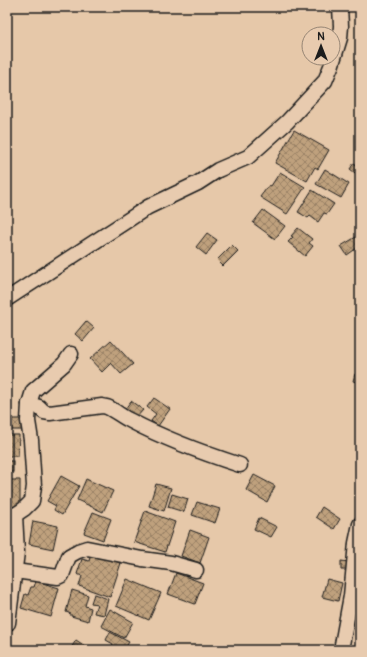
<svg xmlns="http://www.w3.org/2000/svg" width="367" height="657" font-family="Pangolin,sans-serif">
<style>
.building{fill:url(#building-cross-hatch);stroke:#1c1c1c}
.lines{fill:none;stroke-linecap:round;stroke-linejoin:round}
.minor-casing{stroke:#1c1c1c;stroke-width:17}
.minor{stroke:#e8cbaf;stroke-width:14}
</style>
<defs>
<pattern id="building-cross-hatch" width="8" height="8" patternUnits="userSpaceOnUse"><rect width="8" height="8" fill="#bfa17d"/><path d="M0 0l8 8M0 8l8-8" fill="none" stroke="#9a8266"/></pattern>
</defs>
<rect width="100%" height="100%" fill="#e6c8a9"/>
<filter id="ink" filterUnits="userSpaceOnUse"><feTurbulence type="fractalNoise" baseFrequency=".025" numOctaves="2"/><feDisplacementMap in="SourceGraphic" scale="8" xChannelSelector="R" yChannelSelector="G"/><feConvolveMatrix kernelMatrix="1 2 1 2 8 2 1 2 1" color-interpolation-filters="sRGB"/></filter>
<g filter="url(#ink)">
<g class="building">
<polygon points="294,130 329,150 318,169 315,167 307,181 275,163"/>
<polygon points="354,163 360,167 360,174 359,176 350,169"/>
<polygon points="325,169 349,184 341,198 316,184"/>
<polygon points="280,172 305,187 287,214 260,197 269,185 271,186"/>
<polygon points="312,190 334,204 327,214 324,213 318,222 310,216 308,218 298,212"/>
<polygon points="263,210 285,226 275,239 253,223"/>
<polygon points="298,228 312,239 309,243 313,246 305,256 288,242 293,237 291,236"/>
<polygon points="207,233 217,240 206,255 196,247"/>
<polygon points="356,237 360,243 360,246 347,255 341,246"/>
<polygon points="232,245 238,251 223,266 217,260"/>
<polygon points="86,321 94,328 83,341 75,334"/>
<polygon points="111,340 133,364 121,374 111,363 102,372 90,359"/>
<polygon points="355,374 360,376 360,383 353,381"/>
<polygon points="154,398 170,409 158,426 151,421 156,414 147,407"/>
<polygon points="131,401 143,410 135,419 124,410"/>
<rect x="7" y="419" width="19" height="11"/>
<polygon points="7,435 19,435 18,456 7,456"/>
<rect x="7" y="461" width="6" height="11"/>
<polygon points="254,475 275,486 267,502 246,490"/>
<polygon points="61,476 79,486 62,515 54,510 56,506 47,501"/>
<polygon points="86,479 113,491 103,512 77,500"/>
<polygon points="7,480 20,480 20,507 9,507 9,504 7,504"/>
<polygon points="156,484 171,488 164,511 149,506"/>
<polygon points="172,494 188,499 184,512 168,507"/>
<polygon points="197,502 220,509 215,523 192,515"/>
<polygon points="322,507 340,519 334,529 316,517"/>
<polygon points="145,511 175,522 165,552 134,542"/>
<polygon points="93,512 111,519 103,540 84,533"/>
<polygon points="259,518 277,527 271,537 254,529"/>
<polygon points="33,521 58,526 53,549 29,544"/>
<polygon points="190,530 209,537 200,563 181,556"/>
<polygon points="91,554 121,563 110,597 79,586 82,576 77,574 82,559 89,561"/>
<polygon points="341,561 349,562 348,570 341,570"/>
<polygon points="176,573 203,583 195,604 168,594"/>
<polygon points="127,579 161,593 149,620 116,606"/>
<polygon points="327,579 342,583 338,601 322,597"/>
<polygon points="36,581 59,588 51,617 21,608 25,594 28,595 31,587 34,587"/>
<polygon points="72,590 88,595 85,606 91,608 88,621 71,616 71,614 66,612"/>
<polygon points="94,594 108,599 104,615 94,613 97,604 91,603"/>
<polygon points="110,609 133,622 124,638 101,626"/>
<polygon points="110,632 129,642 124,650 110,650 113,644 106,640"/>
<polygon points="76,640 91,650 70,650"/>
</g>
<g class="lines">
<g class="minor-casing">
<g id="minor">
<polyline points="7,299 148,207 198,183 218,170 248,157 287,122 325,81 332,64 340,38 341,26 340,7"/>
<path d="M29 404 39 407 44 412 50 413 102 406 107 407C116 411 122 417 131 421 165 439 203 453 240 465"/>
<polyline points="7,514 15,515 24,509 32,501 34,486 31,440 28,421 29,404 33,391 64,364 71,354"/>
<polyline points="15,571 58,577 62,575 69,556 78,551 87,548 142,559 171,563 196,570"/>
<polyline points="8,623 17,552 15,515"/>
<polyline points="341,650 351,596 356,543 360,524"/>
</g>
</g>
<use href="#minor" class="minor"/>
</g>
</g>
<rect width="367" height="657" fill="none" stroke="#e8cbaf" stroke-width="24"/>
<rect x="12" y="12" width="343" height="633" fill="none" stroke="#1c1c1c" stroke-width="1.5" filter="url(#ink)"/>
<g transform="translate(321 46)"><circle r="19" fill="#e8cbaf" stroke="#968574"/>
<path d="M0-3L7 15L0 10L-7 15Z" fill="#1c1c1c"/>
<text y="-6" font-size="11" font-weight="bold" text-anchor="middle" fill="#1c1c1c">N</text>
</g>
</svg>
